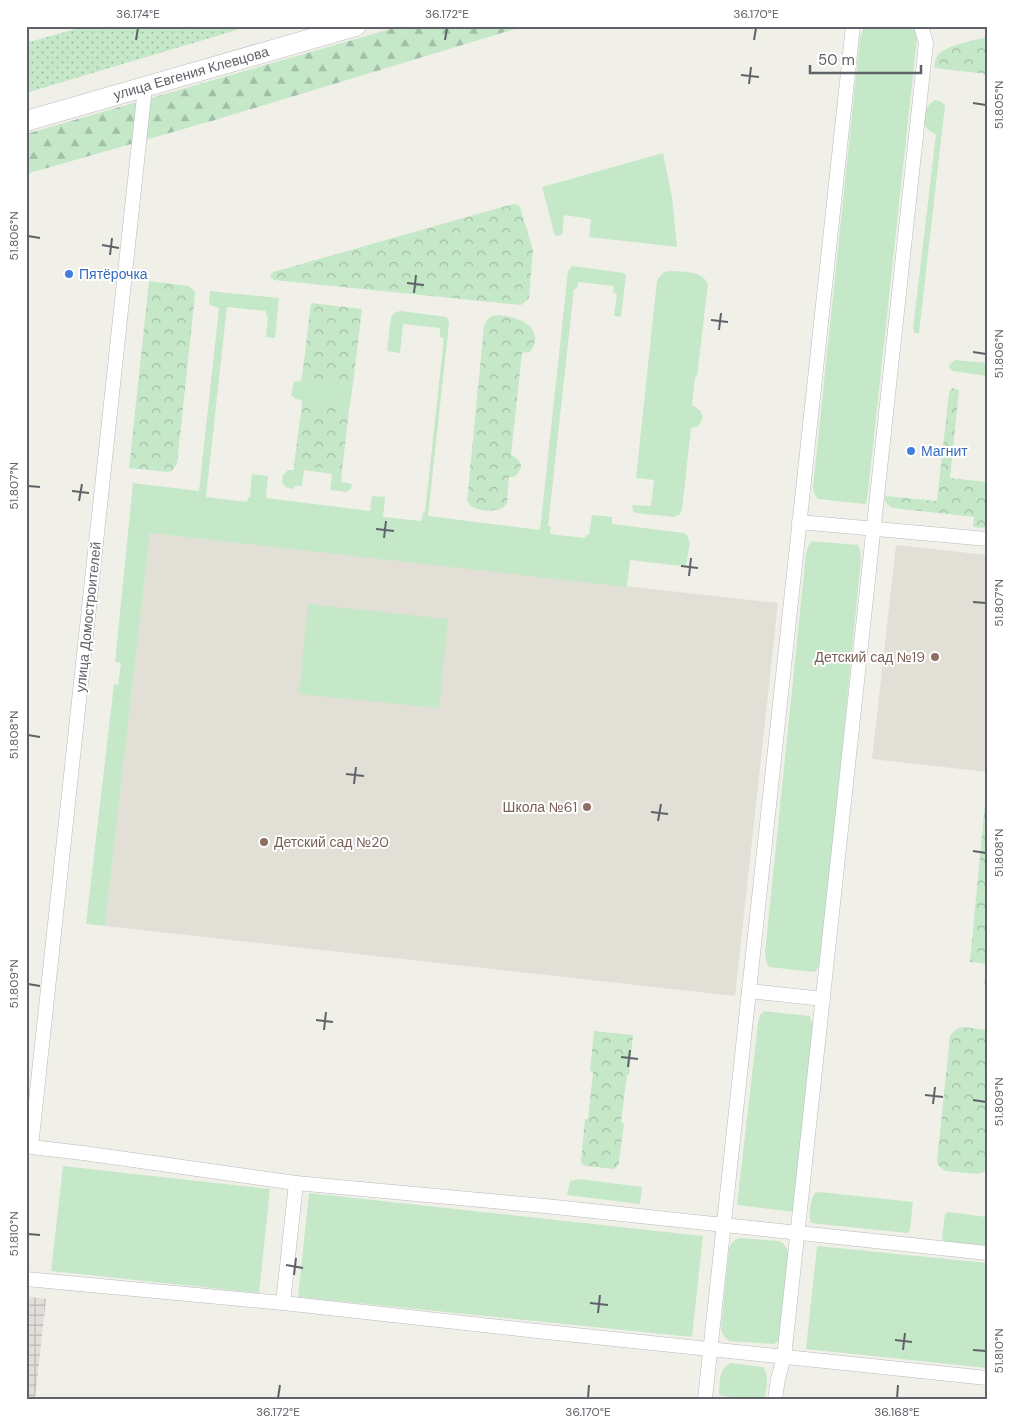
<svg xmlns="http://www.w3.org/2000/svg" width="1013" height="1425" font-family="'DM Sans',sans-serif">
<style>
.industrial{fill:url(#industrial-grid)}
.education{fill:#e1dfd6}
.grass{fill:#c5e8c9}
.forest{fill:url(#forest-firs)}
.park{fill:url(#park-crowns)}
.garden{fill:url(#garden-dots)}
.lines{fill:none;stroke-linecap:round;stroke-linejoin:round}
.street-casing{stroke:#b8b9be;stroke-width:15}
.secondary-casing{stroke:#b9bbc1;stroke-width:21}
.street{stroke:#fff;stroke-width:14}
.secondary{stroke:#fff;stroke-width:20}
.ticks{fill:none;stroke:#5f6268;stroke-width:2}
.shop-dot{fill:#3f7fe0;stroke:#fff;stroke-width:2}
.education-dot{fill:#8d6e63;stroke:#fff;stroke-width:2}
.labels{text-anchor:middle;stroke-width:4;stroke-linejoin:round;paint-order:stroke}
.street-label{font-size:14px;fill:#5f6268;stroke:#fff}
.shop-label{font-size:14px;fill:#366cbe;stroke:#fff;text-anchor:start}
.education-label{font-size:14px;fill:#785e54;stroke:#fff;text-anchor:end}
.neatline{fill:none;stroke:#5f6268;stroke-width:2}
.ticks-label{font-size:12px;text-anchor:middle;fill:#5f6268}
</style>
<defs>
<pattern id="industrial-grid" width="8" height="8" patternUnits="userSpaceOnUse" patternTransform="scale(1.25)"><rect width="8" height="8" fill="#e0dfda"/><path d="M0 4h8M4 0v8" fill="none" stroke="#b9b8b5"/></pattern>
<pattern id="forest-firs" width="22" height="20" patternUnits="userSpaceOnUse" patternTransform="scale(1.25)"><rect width="22" height="20" fill="#c5e8c9"/><path d="M5 1l3.5 6h-7zM16 11l3.5 6h-7z" fill="#a3bfa7"/></pattern>
<pattern id="park-crowns" width="20" height="18" patternUnits="userSpaceOnUse" patternTransform="scale(1.25)"><rect width="20" height="18" fill="#c5e8c9"/><path d="M2 6a3 3 0 1 1 6 0M12 15a3 3 0 1 1 6 0" fill="none" stroke="#a3bfa7"/></pattern>
<pattern id="garden-dots" width="8" height="8" patternUnits="userSpaceOnUse" patternTransform="scale(1.25)"><rect width="8" height="8" fill="#c5e8c9"/><path d="M2 2h.1M6 6h.1" fill="none" stroke="#a3bfa7" stroke-width="1.8" stroke-linecap="round"/></pattern>
</defs>
<rect width="100%" height="100%" fill="#f1f0e8"/>
<polygon class="industrial" points="26,1296 46,1299 35,1399 26,1399"/>
<g class="education">
<polygon points="150,533 778,603 735,996 105,926"/>
<polygon points="896,545 987,555 987,772 872,759"/>
</g>
<g class="grass">
<polygon points="864,26 913,27 917,38 867,501 865,504 818,499 814,493 813,487 860,38"/>
<path d="M935 100 940 101 945 105 919 333H915L913 329 936 134C919 129 921 108 935 100Z"/>
<polygon points="663,153 672,197 677,247 589,237 591,219 564,215 562,235 555,236 542,187"/>
<polygon points="572,266 624,273 626,276 621,317 614,316 617,294 613,293 614,286 578,282 577,289 574,289 548,526 551,527 550,534 585,538 586,535 589,535 592,515 612,517 612,524 684,533 687,535 690,543 686,565 681,566 630,560 627,587 150,533 105,926 86,924 114,684 118,685 121,663 115,662 133,483 199,491 219,308 210,305 209,302 210,291 279,298 275,338 266,337 268,316 266,315 266,311 227,307 206,497 247,502 248,497 250,497 252,474 268,476 266,498 370,511 372,496 385,497 383,517 421,521 423,513 425,512 444,338 440,337 440,328 403,324 400,353 387,351 391,317 396,312 401,311 447,317 449,323 428,516 540,530 568,271"/>
<path d="M670 271C683 272 702 270 708 284L697 377H695L692 405 700 410 703 417 699 426 691 428 682 510 680 514 674 517 636 513 633 511 632 505 651 506 654 480 636 478 657 280 664 272Z"/>
<polygon points="955,360 987,363 987,376 952,371 949,367 950,364"/>
<polygon points="302,377 353,384 349,410 302,404 302,400 295,399 291,395 294,382 301,381"/>
<polygon points="294,465 342,471 341,482 352,484 351,489 346,492 330,490 332,474 304,470 302,486 295,486 294,488 291,489 285,487 282,482 283,475 288,470 294,470"/>
<polygon points="812,541 858,545 860,550 861,559 821,962 815,972 769,967 766,961 765,953 806,553 809,545"/>
<polygon points="308,604 448,619 439,708 299,694"/>
<polygon points="764,1011 810,1016 812,1022 813,1029 794,1212 737,1205 758,1023 760,1015"/>
<polygon points="63,1166 270,1189 259,1293 51,1271"/>
<polygon points="579,1179 642,1187 640,1204 567,1195 570,1181"/>
<path d="M820 1192 913 1202 910 1229 908 1233 811 1223C808 1215 810 1201 815 1193Z"/>
<polygon points="309,1193 703,1236 692,1337 298,1297"/>
<polygon points="948,1212 987,1217 987,1246 944,1242 942,1237 945,1214"/>
<path d="M740 1238 779 1241 783 1243 789 1252 780 1336 778 1341 774 1344 729 1341 723 1335 721 1329 729 1248C732 1242 734 1240 740 1238Z"/>
<polygon points="817,1246 987,1263 987,1368 806,1349"/>
<path d="M731 1363 763 1367C770 1376 766 1388 765 1399H750L722 1396 719 1394C720 1382 718 1368 731 1363Z"/>
</g>
<polygon class="forest" points="401,26 525,26 215,120 26,174 26,134"/>
<g class="park">
<path d="M987 37V74L934 68C935 63 935 57 940 53 947 46 975 40 987 37Z"/>
<polygon points="513,204 518,205 520,207 533,250 529,298 524,303 521,305 274,280 270,277 273,272"/>
<polygon points="149,281 188,286 194,290 195,295 177,464 172,471 167,472 129,468"/>
<polygon points="311,303 362,309 353,384 302,377"/>
<path d="M492 316C512 313 549 326 530 352L522 353 511 455C522 460 525 468 514 477H509L507 503 504 507C495 513 472 512 467 501L484 326 487 320Z"/>
<path d="M953 388 959 390 950 478 987 482V528L973 527 974 517 893 508C888 506 884 502 885 496L937 501 949 393 951 389Z"/>
<polygon points="302,404 349,410 342,471 294,465"/>
<polygon points="987,799 987,985 984,984 987,964 970,962 985,803"/>
<path d="M963 1027 987 1030V1166L984 1172 977 1174 945 1171 938 1165 937 1161 950 1036C953 1031 957 1028 963 1027Z"/>
<polygon points="594,1031 633,1035 629,1075 627,1075 621,1122 624,1123 619,1162 618,1166 614,1169 587,1166 583,1165 581,1162 585,1119 588,1119 593,1072 590,1071"/>
</g>
<polygon class="garden" points="86,26 250,26 26,93 26,43"/>
<g class="lines">
<g class="street-casing">
<g id="street">
<polyline points="145,87 31,1147 83,1153 296,1183 555,1207 987,1253"/>
<polyline points="799,522 987,539"/>
<polyline points="749,991 823,999"/>
<polyline points="26,1279 283,1303 537,1331 987,1378"/>
<polyline points="283,1303 296,1183"/>
<polyline points="705,1399 853,26"/>
<polyline points="775,1399 778,1379 784,1357 926,43 921,26"/>
</g>
</g>
<g class="secondary-casing">
<path id="secondary" d="M26 121C136 90 246 57 356 26"/>
</g>
<use href="#street" class="street"/>
<use href="#secondary" class="secondary"/>
</g>
<path class="ticks" d="M136 40 138 28M445 40 447 28M754 40 756 28M741 75 759 77M749 84 751 67M973 103 986 105M28 236 40 238M102 245 119 248M110 255 112 238M407 283 424 285M414 293 416 275M711 320 728 322M719 330 721 313M973 352 986 354M28 486 40 487M72 491 89 493M79 501 82 484M376 529 394 531M384 538 386 521M681 566 698 568M689 576 691 558M973 602 986 603M28 735 40 737M346 774 364 776M354 784 356 767M651 812 668 814M658 821 661 804M973 851 986 853M28 984 40 986M316 1020 333 1022M324 1030 326 1012M621 1057 638 1059M628 1067 630 1050M925 1095 943 1097M973 1100 986 1102M933 1104 935 1087M28 1234 40 1235M286 1265 303 1268M294 1275 296 1258M590 1303 608 1305M598 1313 600 1295M895 1340 912 1342M903 1350 905 1333M973 1350 986 1351M278 1398 280 1385M588 1398 589 1385M897 1398 898 1385"/>
<g class="shop-dot">
<circle cx="69" cy="274" r="5"/>
<circle cx="911" cy="451" r="5"/>
</g>
<g class="education-dot">
<circle cx="935" cy="657" r="5"/>
<circle cx="587" cy="807" r="5"/>
<circle cx="264" cy="842" r="5"/>
</g>
<g class="labels">
<g class="street-label">
<text transform="translate(191 73) rotate(-16)" y="5">улица Евгения Клевцова</text>
<text transform="translate(88 617) rotate(-84)" y="5">улица Домостроителей</text>
</g>
<g class="shop-label">
<text x="79" y="279">Пятёрочка</text>
<text x="921" y="456">Магнит</text>
</g>
<g class="education-label">
<text x="925" y="662">Детский сад №19</text>
<text x="577" y="812">Школа №61</text>
<text x="274" y="847" text-anchor="start">Детский сад №20</text>
</g>
</g>
<rect width="1013" height="1425" fill="none" stroke="#ffffff" stroke-width="55"/>
<path d="M810 65v8h111v-8" fill="none" stroke="#5f6268" stroke-width="2.5"/>
<text x="818" y="65" font-size="15" fill="#5f6268" stroke="#ffffff" stroke-width="4" paint-order="stroke">50 m</text>
<rect x="28" y="28" width="958" height="1370" class="neatline"/>
<g class="ticks-label">
<text x="138" y="18">36.174°E</text>
<text x="447" y="18">36.172°E</text>
<text x="756" y="18">36.170°E</text>
<text transform="translate(999 105) rotate(-90)" y="4">51.805°N</text>
<text transform="translate(14 236) rotate(-90)" y="4">51.806°N</text>
<text transform="translate(999 354) rotate(-90)" y="4">51.806°N</text>
<text transform="translate(14 486) rotate(-90)" y="4">51.807°N</text>
<text transform="translate(999 603) rotate(-90)" y="4">51.807°N</text>
<text transform="translate(14 735) rotate(-90)" y="4">51.808°N</text>
<text transform="translate(999 853) rotate(-90)" y="4">51.808°N</text>
<text transform="translate(14 984) rotate(-90)" y="4">51.809°N</text>
<text transform="translate(999 1102) rotate(-90)" y="4">51.809°N</text>
<text transform="translate(14 1234) rotate(-90)" y="4">51.810°N</text>
<text transform="translate(999 1351) rotate(-90)" y="4">51.810°N</text>
<text x="278" y="1416">36.172°E</text>
<text x="588" y="1416">36.170°E</text>
<text x="897" y="1416">36.168°E</text>
</g>
</svg>
